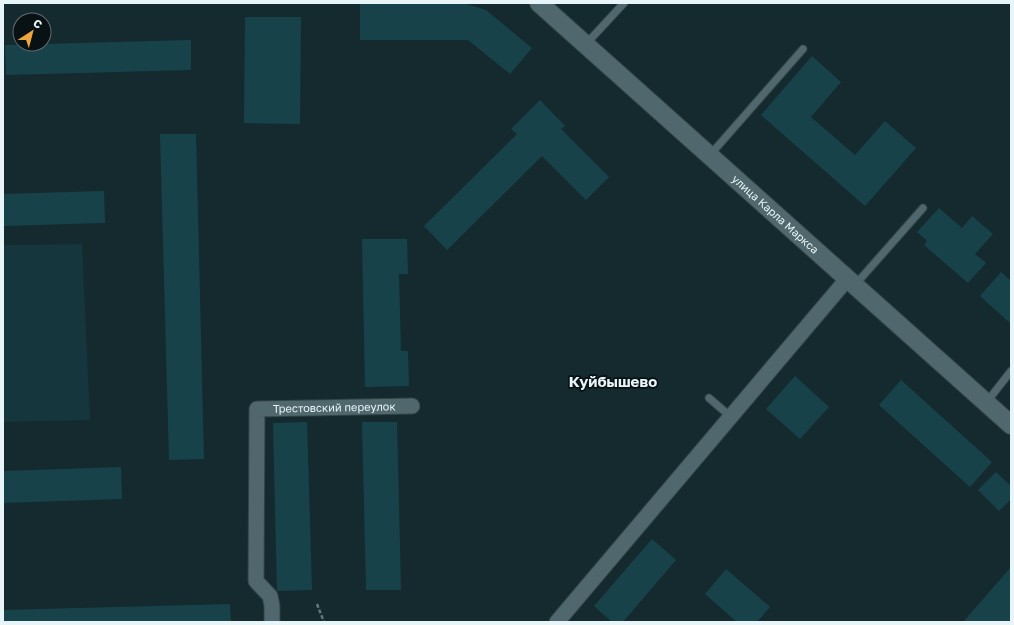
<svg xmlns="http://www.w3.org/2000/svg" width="1014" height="625" font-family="'Golos Text',sans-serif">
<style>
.built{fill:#15363d}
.building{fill:#18424a}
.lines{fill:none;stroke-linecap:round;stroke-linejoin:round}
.service-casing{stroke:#334448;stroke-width:9}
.minor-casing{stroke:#334448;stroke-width:17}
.tertiary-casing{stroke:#334448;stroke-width:20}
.path{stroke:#64777c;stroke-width:2.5;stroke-dasharray:4 2;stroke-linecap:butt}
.service{stroke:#50676d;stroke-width:7}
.minor{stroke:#50676d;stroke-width:15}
.tertiary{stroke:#50676d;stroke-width:18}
.labels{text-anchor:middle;stroke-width:3.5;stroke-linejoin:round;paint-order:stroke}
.street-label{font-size:11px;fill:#e7f5f8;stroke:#081113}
.district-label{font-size:15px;font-weight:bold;fill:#e7f5f8;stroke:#081113}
</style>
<rect width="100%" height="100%" fill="#142a2f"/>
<polygon class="built" points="82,244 90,420 3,422 3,245"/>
<g class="building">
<polygon points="360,4 467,4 486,10 532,48 510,74 468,40 360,40"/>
<polygon points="245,17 301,17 300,124 244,123"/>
<polygon points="191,40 191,70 6,75 5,45"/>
<polygon points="812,56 841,82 811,117 855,155 885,121 916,148 865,206 761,115"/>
<polygon points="540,100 565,126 561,129 609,177 586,200 542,156 447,250 424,226 517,134 511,129"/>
<polygon points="160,134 196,134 204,459 169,460"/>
<polygon points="104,191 105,223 3,226 3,194"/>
<polygon points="939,208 962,228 972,216 993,234 975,254 986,263 968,283 924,245 927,241 917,232"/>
<polygon points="362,239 407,239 408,274 399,274 401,351 408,351 409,386 365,387"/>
<polygon points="1001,272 1011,281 1011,324 980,296"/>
<polygon points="795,376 829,407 800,439 766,409"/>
<polygon points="901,380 992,462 970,487 879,405"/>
<polygon points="307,422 312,590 277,591 273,423"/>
<polygon points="362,422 397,422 401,590 366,590"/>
<polygon points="121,467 122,499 3,503 3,471"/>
<polygon points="996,472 1011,486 1011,499 999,511 978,490"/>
<polygon points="652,539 676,560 623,622 612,622 594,606"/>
<polygon points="1011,567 1011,619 1009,622 963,622"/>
<polygon points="726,569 770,607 758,621 759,622 737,622 705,594"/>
<polygon points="230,604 231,622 3,622 3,610"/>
</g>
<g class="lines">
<g class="service-casing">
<g id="service">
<polyline points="586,44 624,3"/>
<polyline points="710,155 803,49"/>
<polyline points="855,285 923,208"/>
<polyline points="709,398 731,417"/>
<polyline points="986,403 1011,371"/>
</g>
</g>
<g class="minor-casing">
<g id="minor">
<path id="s1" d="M272 622V606L270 596 256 581 257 409 412 406"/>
<polyline points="557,622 848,278"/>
</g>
</g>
<g class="tertiary-casing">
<g id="tertiary">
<path id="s2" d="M539 3 1011 425"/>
</g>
</g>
<polyline class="path" points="317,604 324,622"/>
<use href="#service" class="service"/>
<use href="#minor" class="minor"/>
<use href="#tertiary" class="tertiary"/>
</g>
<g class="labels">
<g class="street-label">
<text dy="4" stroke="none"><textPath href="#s2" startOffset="317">улица Карла Маркса</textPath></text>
<text dy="4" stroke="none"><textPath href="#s1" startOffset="296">Трестовский переулок</textPath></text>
</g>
<g class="district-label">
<text x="613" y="387">Куйбышево</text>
</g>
</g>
<rect width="1014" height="625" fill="none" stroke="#e7f5f8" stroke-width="8"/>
<g transform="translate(32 32) rotate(36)"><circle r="19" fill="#081113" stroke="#616c6f"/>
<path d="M0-3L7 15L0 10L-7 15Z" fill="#efa73d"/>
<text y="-6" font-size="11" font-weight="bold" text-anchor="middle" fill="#e7f5f8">С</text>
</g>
</svg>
